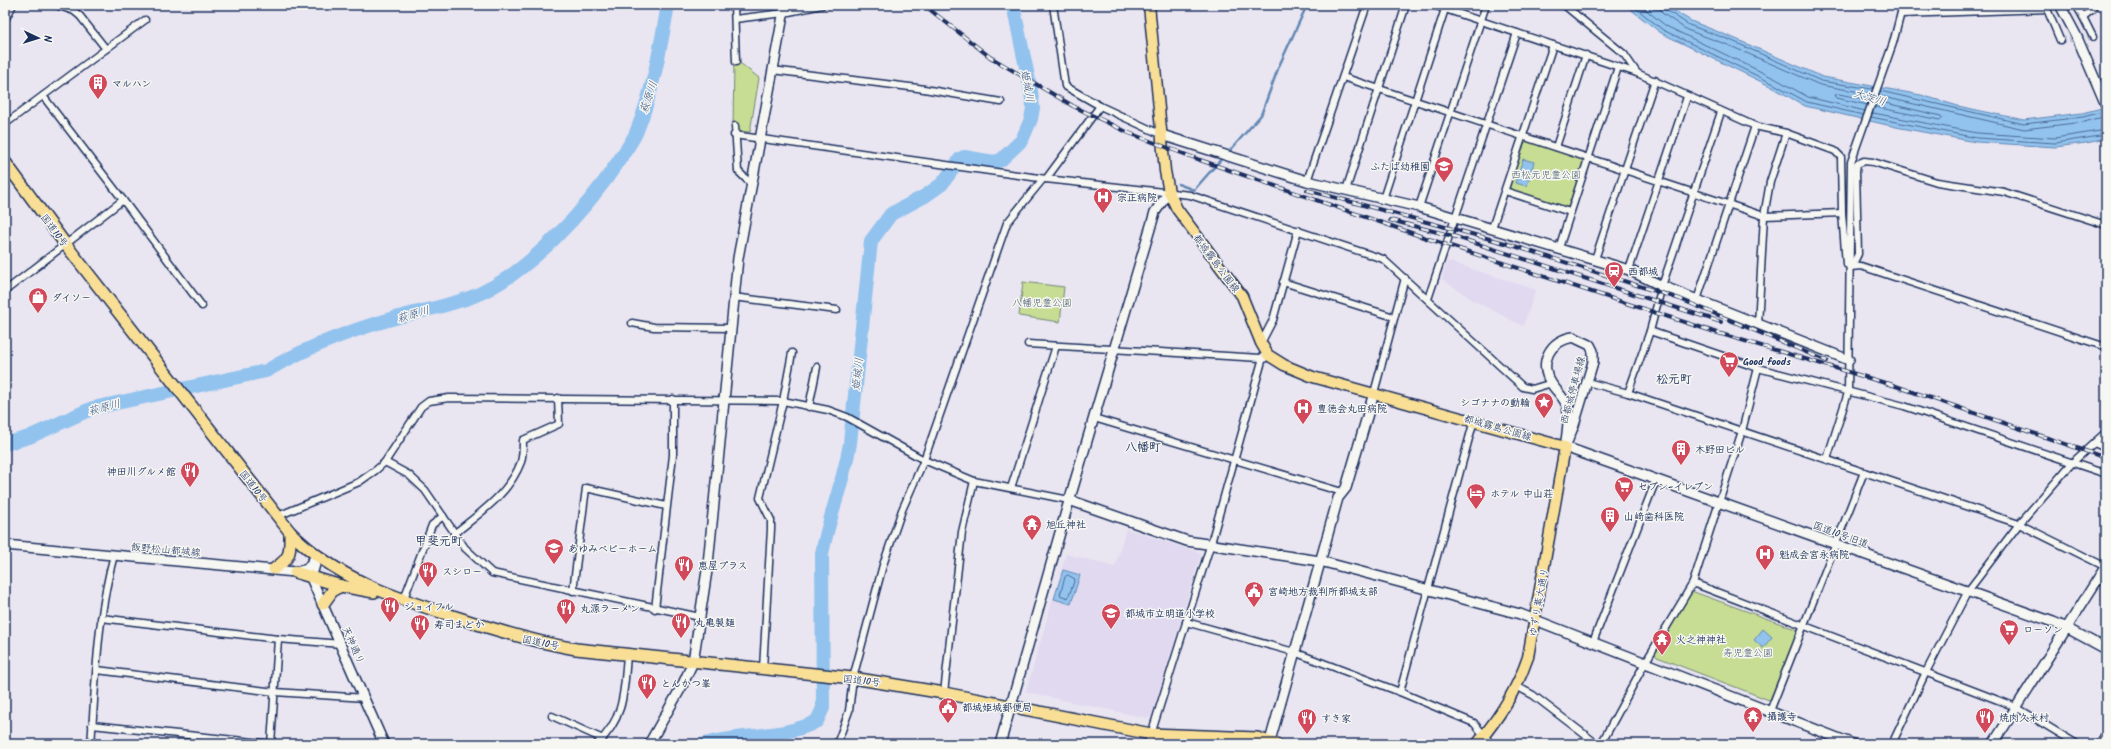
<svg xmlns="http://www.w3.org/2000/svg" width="2111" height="749" font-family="Kalam,'Klee One',sans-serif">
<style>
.built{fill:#e0d9f0}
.green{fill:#c7dd93;stroke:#718678}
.water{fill:#92c3ee;stroke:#6288b4}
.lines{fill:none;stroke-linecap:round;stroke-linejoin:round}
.shore{stroke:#4b6a98;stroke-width:1}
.stream{stroke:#6288b4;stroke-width:2.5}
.river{stroke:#92c3ee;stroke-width:14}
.street-tunnel{stroke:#c0c1d4;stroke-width:6;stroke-dasharray:6 3;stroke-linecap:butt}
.street-casing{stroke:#1b2f5e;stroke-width:9}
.secondary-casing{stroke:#1b2f5e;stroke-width:12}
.primary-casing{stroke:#1b2f5e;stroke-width:13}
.highway-casing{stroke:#1b2f5e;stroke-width:14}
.street{stroke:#f6f6f2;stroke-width:6}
.secondary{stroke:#f6f6f2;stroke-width:9}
.primary{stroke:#f9df96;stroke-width:10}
.highway{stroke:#f9df96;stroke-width:11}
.rail-casing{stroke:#1b2f5e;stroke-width:4}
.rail{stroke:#f6f6f2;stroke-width:2.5;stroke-dasharray:8;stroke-linecap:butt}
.labels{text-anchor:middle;stroke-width:3;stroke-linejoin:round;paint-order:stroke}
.poi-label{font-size:10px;font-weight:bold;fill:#1b2f5e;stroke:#f6f6f2;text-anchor:start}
.park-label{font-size:10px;fill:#465a6b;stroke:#f6f6f2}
.street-label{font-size:10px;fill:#1b2f5e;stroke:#f6f6f2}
.water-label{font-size:11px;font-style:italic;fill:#395482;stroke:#f6f6f2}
.quarter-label{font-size:12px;font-weight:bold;fill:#1b2f5e;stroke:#f6f6f2}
</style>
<rect width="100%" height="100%" fill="#e9e5f1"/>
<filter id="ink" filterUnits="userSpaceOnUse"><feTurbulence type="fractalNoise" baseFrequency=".025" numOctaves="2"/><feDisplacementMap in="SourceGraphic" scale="8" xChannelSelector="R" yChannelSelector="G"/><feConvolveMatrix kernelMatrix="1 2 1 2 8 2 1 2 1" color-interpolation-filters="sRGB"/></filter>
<g filter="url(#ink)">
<g class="built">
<polygon points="1447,261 1536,290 1523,326 1473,300 1442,279"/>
<polygon points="1126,529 1201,553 1152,716 1147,718 1026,692 1066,554 1115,567"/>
</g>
<g class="green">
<polygon points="734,62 740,63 759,78 750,132 737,131 733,126"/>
<polygon points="1522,136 1588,158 1570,212 1505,191"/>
<polygon points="1023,282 1064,287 1060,322 1019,316"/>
<polygon points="1690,592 1694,592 1798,630 1771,699 1769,700 1657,657 1655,654"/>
</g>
<g class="water">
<polygon points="1625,5 1665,5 1691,21 1731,37 1823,77 1921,95 1958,106 2024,120 2082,113 2106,107 2106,139 2086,143 2055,147 1976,142 1896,127 1805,106 1772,87 1661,33"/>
<polygon points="1523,159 1534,162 1527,186 1515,183"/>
<polygon points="1063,570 1080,575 1071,604 1054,599"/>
<polygon points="1763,629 1772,637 1763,648 1754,640"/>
</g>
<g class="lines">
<g class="shore">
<polyline points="1632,5 1663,30 1774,84 1807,102 1863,115"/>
<polyline points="1640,5 1666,26 1776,79 1808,97 1865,111"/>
<polyline points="1659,5 1662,13 1687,30 1728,45 1820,85 1871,94"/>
<polyline points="1664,5 1666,10 1689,25 1730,40 1821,81 1872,89"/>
<polyline points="1880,91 2024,124 2083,117 2106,111"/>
<polyline points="1879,96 2024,129 2084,122 2106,116"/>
<polyline points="1867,105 1837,98 1835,95 1839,94 1869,100"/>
<polyline points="1875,107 1940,120 1942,119 1941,116 1877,101"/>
<polyline points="1873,113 1977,133 2055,138 2106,130"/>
<polyline points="1871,117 1977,138 2055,143 2106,135"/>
<polygon points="1068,575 1075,579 1068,598 1060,595 1065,577"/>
</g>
<g class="stream">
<polyline points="1228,153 1261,115 1279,66 1307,5"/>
<polyline points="1178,184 1194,190 1224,156"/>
</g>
<g class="river">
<path d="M5 444 29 437 93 408 266 371C304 349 345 332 388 320 415 312 443 307 469 298 525 278 588 208 620 159 625 151 632 142 636 133 653 92 660 49 668 5"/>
<path d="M705 744C741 733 784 739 817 721L823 708 822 554C829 516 844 481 850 443L871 241 891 214 925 196 942 184 960 159 964 157 994 162 1001 160 1022 140 1031 119 1033 108 1031 91 1013 5"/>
</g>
<polyline class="street-tunnel" points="2060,40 2093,37"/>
<g class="street-casing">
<g id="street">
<polyline points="56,5 74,11 80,16 106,49"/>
<polyline points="734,5 736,62"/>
<polyline points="1053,5 1065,86 1100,106 1162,135"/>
<polyline points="1433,5 1637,73 1755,126 1786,133 1835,151 1841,157 1842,213 1846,264 1851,267 1861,266 2106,347"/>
<polyline points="1564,5 1624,54 1637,73"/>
<polyline points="2076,5 2083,17 2093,9 2093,5"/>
<polyline points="2047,9 2060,40"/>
<polyline points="1901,14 2047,9 2045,5"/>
<polyline points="2083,17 2093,37"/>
<polyline points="735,19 784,13 822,5"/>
<polyline points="5,20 13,5"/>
<polyline points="772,70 918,88 1001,102"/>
<polyline points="1343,77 1764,216 1842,213"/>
<polyline points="43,96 123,200"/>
<polyline points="5,124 145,20"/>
<polyline points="735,126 738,171 751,184"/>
<polyline points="734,135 1046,179 1190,195 1383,259 1523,387 1532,389 1552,383"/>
<polyline points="1556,147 1586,55"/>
<polyline points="1046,179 1100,106"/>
<polyline points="1307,181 1367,5"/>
<polyline points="1346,190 1406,5"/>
<polyline points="1505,191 1570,212"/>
<polyline points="1383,199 1445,9"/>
<polyline points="1419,207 1486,5"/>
<polyline points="1492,228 1553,45"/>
<polyline points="1559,248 1618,67"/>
<polyline points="1595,259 1655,80"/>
<polyline points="1852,266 1858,254 1856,171 1857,164 1864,161 1873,162 1937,182 2004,192 2106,225"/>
<polyline points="1629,270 1687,97"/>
<polyline points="1283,282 1394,317"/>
<polyline points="5,291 123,200 202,306"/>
<polyline points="733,297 837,310"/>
<polyline points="1428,299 1517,33"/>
<polyline points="1697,300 1755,126"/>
<polyline points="632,323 654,327 730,328"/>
<polyline points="1758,325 1764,216 1770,182 1786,133"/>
<polyline points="1650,331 1662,286 1721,112"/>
<polyline points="1261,343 1273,320 1298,230"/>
<polyline points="1028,344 1260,358 1267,355"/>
<polyline points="1587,382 1628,393 2019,524 2106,567"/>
<polyline points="1374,393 1405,278"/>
<polyline points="1628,393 1650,331 1758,368 1904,406 2106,474"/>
<polyline points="809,407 817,367"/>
<polyline points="1094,418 1342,492"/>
<polyline points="2094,443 2106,448"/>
<polyline points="1827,459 1848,393 1851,162 1893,43 1903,5"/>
<polyline points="385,462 409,475 425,490 465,548 492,573 700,617"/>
<polyline points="1011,488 1056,346"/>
<polyline points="278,516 359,482 376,470 385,462 421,407 429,401 449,398 783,401 828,410 847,417 924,460 974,481 1069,500"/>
<path d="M454 534C480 513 509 494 521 462 523 455 523 447 523 440L559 424 558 398"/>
<polyline points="1693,583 2016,707 2077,744"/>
<polyline points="573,591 586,488 666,506"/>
<polyline points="403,601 432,525 443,516"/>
<polyline points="655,609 673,455 673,399"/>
<polyline points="101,618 278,639 342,644"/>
<polyline points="1186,622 1294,652 1400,692 1474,723 1491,744"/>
<polyline points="1593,642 1656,480"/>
<polyline points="763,669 771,529 771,520 760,498 783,401 792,353"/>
<polyline points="97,670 275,692 365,698"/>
<polyline points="1516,686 1533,695 1597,744"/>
<polyline points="1400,692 1474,420"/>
<polyline points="944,693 962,532 974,481"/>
<polyline points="1770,711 1864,472"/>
<polyline points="552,716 603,739"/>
<polyline points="92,725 272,744"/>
<path d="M91 744C96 681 97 616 114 555"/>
<polyline points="271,744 278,639"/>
<path d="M597 744C625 718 624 691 627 655"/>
<polyline points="837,744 849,711 853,678 883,565 902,510 924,460 1007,223 1043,179"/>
<polyline points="1148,744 1211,543 1262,361 1268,355"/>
<polyline points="1601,744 1645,663 1693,583 1742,431 1758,368"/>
<polyline points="1892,744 1926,672 1968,591 2019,524 2073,462 2106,432"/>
<polyline points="2099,744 2106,733"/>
</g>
</g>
<g class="secondary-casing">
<g id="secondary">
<polyline points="2060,5 2076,35 2106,105"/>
<polyline points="1162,135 1307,181 1419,207 1629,270 1662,286 1849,360"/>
<path d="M1573 337 1590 345 1593 351V362L1574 425 1565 447C1567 434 1570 419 1567 406 1564 397 1556 391 1551 383 1538 362 1550 341 1573 337Z"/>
<polyline points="1565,447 2053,622 2067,628 2106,649"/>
<polyline points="1069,500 1187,541 1320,561 1520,614 1853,744"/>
<polyline points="5,545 295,572 307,569 317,555"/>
<polyline points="317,558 311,578 384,744"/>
<polyline points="1270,741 1338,498 1346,488 1374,393"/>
<polyline points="649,744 682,686 693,662 708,564 738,258 785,5"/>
<polyline points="1000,744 1067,508 1155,212 1169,192"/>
<polyline points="1993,744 2106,566"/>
</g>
</g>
<g class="primary-casing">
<path id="primary" d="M1149 5 1165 171 1169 192 1177 209 1242 296 1261 343 1268 355 1284 365 1313 377 1565 447 1528 657C1517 690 1499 718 1477 744"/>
</g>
<g class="highway-casing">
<g id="highway">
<path d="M5 162 66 245 290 532C336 579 398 599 459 618 498 631 536 642 576 649L853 678 944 693 1151 734 1257 738 1276 744"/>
<path d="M274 569C292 557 290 552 290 532"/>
<polyline points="295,572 341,586 374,592"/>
<polyline points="323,604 333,590 341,586"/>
</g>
</g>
<use href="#street" class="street"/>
<use href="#secondary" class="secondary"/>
<use href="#primary" class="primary"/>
<use href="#highway" class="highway"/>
<g class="rail-casing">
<g id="rail">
<polyline points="924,5 990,57 1073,106 1129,133 1200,160 1429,239 1718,333 1892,385"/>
<polyline points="1307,190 1505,243 1680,299 1827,361"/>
<polyline points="1390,220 1453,236 1721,322"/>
<polyline points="1887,383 2106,458"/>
</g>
</g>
<use href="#rail" class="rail"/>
</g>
</g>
<defs>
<g id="building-pin" transform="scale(1)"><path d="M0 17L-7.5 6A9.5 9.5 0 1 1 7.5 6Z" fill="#d1495b" stroke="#f6f6f2"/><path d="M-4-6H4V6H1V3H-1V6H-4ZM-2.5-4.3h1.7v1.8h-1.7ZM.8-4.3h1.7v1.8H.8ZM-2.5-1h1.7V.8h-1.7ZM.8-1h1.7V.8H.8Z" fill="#fff"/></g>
<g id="school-pin" transform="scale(1)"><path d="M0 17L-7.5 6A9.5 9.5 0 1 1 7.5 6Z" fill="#d1495b" stroke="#f6f6f2"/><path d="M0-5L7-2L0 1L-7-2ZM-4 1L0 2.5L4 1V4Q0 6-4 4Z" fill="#fff"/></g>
<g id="hospital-pin" transform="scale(1)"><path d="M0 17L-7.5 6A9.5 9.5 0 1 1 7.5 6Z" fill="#d1495b" stroke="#f6f6f2"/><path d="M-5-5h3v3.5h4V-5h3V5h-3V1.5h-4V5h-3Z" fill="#fff"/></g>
<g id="station-pin" transform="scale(1)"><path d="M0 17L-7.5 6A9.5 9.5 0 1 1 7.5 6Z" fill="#d1495b" stroke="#f6f6f2"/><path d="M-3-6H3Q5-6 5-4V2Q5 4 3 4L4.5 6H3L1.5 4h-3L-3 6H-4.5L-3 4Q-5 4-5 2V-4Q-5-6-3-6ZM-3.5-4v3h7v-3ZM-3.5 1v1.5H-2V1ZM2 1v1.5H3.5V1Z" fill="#fff"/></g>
<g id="shop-pin" transform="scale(1)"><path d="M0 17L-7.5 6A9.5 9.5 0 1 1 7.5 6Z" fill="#d1495b" stroke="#f6f6f2"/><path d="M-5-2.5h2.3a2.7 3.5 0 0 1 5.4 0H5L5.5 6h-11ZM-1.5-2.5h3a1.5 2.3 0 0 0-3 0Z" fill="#fff"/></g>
<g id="supermarket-pin" transform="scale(1)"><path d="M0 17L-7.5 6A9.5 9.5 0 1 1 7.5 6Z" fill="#d1495b" stroke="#f6f6f2"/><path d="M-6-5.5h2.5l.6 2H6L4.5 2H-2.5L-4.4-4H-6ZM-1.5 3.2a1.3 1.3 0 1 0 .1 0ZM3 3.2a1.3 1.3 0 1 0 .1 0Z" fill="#fff"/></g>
<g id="sight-pin" transform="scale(1)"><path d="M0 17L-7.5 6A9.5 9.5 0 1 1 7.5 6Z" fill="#d1495b" stroke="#f6f6f2"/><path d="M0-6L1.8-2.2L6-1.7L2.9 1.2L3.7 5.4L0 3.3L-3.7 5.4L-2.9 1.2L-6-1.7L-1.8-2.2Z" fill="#fff"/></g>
<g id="restaurant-pin" transform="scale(1)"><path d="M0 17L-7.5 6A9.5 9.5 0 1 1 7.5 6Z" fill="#d1495b" stroke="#f6f6f2"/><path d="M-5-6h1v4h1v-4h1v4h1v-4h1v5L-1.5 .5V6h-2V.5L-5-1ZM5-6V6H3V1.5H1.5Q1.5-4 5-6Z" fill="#fff"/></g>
<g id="hotel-pin" transform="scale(1)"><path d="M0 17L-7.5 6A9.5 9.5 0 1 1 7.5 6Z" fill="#d1495b" stroke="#f6f6f2"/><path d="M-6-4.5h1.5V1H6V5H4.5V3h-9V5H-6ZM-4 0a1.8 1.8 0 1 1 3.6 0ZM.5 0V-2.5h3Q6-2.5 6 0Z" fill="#fff"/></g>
<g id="temple-pin" transform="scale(1)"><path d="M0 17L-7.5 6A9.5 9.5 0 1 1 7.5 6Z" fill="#d1495b" stroke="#f6f6f2"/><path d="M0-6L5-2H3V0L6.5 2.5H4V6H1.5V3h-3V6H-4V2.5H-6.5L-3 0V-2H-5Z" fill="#fff"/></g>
<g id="civic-pin" transform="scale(1)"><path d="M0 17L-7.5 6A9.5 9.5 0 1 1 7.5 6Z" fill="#d1495b" stroke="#f6f6f2"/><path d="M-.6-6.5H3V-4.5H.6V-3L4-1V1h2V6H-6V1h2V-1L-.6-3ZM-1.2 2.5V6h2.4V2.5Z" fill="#fff"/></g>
</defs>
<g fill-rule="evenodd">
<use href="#building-pin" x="98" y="83"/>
<use href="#school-pin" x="1444" y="166"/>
<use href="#hospital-pin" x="1103" y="197"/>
<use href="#station-pin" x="1614" y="271"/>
<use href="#shop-pin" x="38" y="297"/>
<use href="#supermarket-pin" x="1729" y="361"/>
<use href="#sight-pin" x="1544" y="402"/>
<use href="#hospital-pin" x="1303" y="408"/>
<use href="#building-pin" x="1681" y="449"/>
<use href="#restaurant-pin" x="190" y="471"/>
<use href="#supermarket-pin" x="1624" y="486"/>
<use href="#hotel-pin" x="1476" y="493"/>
<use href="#building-pin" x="1610" y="516"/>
<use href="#temple-pin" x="1032" y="524"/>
<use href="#school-pin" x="554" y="548"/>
<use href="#hospital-pin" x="1765" y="554"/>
<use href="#restaurant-pin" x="684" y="565"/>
<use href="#restaurant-pin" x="428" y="571"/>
<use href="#civic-pin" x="1254" y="591"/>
<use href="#restaurant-pin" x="390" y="606"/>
<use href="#restaurant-pin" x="566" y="608"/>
<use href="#school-pin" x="1111" y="613"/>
<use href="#restaurant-pin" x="681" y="622"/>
<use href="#restaurant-pin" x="420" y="624"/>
<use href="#supermarket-pin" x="2009" y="629"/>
<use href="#temple-pin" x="1662" y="639"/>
<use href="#restaurant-pin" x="647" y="683"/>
<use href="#civic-pin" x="948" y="707"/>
<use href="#temple-pin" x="1753" y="716"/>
<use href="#restaurant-pin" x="1985" y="717"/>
<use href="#restaurant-pin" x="1307" y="718"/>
</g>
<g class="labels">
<g class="poi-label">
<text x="112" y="87">マルハン</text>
<text x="1430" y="170" text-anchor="end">ふたば幼稚園</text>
<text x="1117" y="201">宗正病院</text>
<text x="1628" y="275">西都城</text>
<text x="52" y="301">ダイソー</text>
<text x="1743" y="365">Good foods</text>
<text x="1530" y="406" text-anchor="end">シゴナナの動輪</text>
<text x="1317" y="412">豊徳会丸田病院</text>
<text x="1695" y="453">木野田ビル</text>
<text x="176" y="475" text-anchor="end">神田川グルメ館</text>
<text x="1638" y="490">セブン-イレブン</text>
<text x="1490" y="497">ホテル 中山荘</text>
<text x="1624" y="520">山﨑歯科医院</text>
<text x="1046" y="528">旭丘神社</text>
<text x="568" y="552">あゆみベビーホーム</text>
<text x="1779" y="558">魁成会宮永病院</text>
<text x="698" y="569">恵屋プラス</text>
<text x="442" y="575">スシロー</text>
<text x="1268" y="595">宮崎地方裁判所都城支部</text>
<text x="404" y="610">ジョイフル</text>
<text x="580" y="612">丸源ラーメン</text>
<text x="1125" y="617">都城市立明道小学校</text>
<text x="695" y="626">丸亀製麺</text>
<text x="434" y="628">寿司まどか</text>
<text x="2023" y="633">ローソン</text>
<text x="1676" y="643">火之神神社</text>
<text x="661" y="687">とんかつ峯</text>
<text x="962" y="711">都城姫城郵便局</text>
<text x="1767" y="720">攝護寺</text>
<text x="1999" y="721">焼肉久米村</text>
<text x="1321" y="722">すき家</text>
</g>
<g class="park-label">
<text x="1546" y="178">西松元児童公園</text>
<text x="1042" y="306">八幡児童公園</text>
<text x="1748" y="656">寿児童公園</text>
</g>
<g class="street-label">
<text transform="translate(55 230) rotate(53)" y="4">国道10号</text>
<text transform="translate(1217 263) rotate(53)" y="4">都城霧島公園線</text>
<text transform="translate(1572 390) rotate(-75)" y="4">西都城停車場線</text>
<text transform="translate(1498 427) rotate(16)" y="4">都城霧島公園線</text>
<text transform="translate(254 486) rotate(52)" y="4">国道10号</text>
<text transform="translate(1841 534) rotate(20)" y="4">国道10号旧道</text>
<text transform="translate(166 549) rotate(5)" y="4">飯野松山都城線</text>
<text transform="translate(1538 602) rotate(-80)" y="4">ゆずり葉大通り</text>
<text transform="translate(541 642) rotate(12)" y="4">国道10号</text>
<text transform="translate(354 645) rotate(66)" y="4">天神通り</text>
<text transform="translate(862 680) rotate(7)" y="4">国道10号</text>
</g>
<g class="water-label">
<text transform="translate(1028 86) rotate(79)" y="4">姫城川</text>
<text transform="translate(648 97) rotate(-71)" y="4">萩原川</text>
<text transform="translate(1870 97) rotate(17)" y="4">大淀川</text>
<text transform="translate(413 314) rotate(-16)" y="4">萩原川</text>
<text transform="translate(857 374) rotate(-84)" y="4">姫城川</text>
<text transform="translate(104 407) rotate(-15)" y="4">萩原川</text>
</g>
<g class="quarter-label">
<text x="1674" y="383">松元町</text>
<text x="1143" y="451">八幡町</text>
<text x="439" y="545">甲斐元町</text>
</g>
</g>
<rect width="2111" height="749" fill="none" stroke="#f6f6f2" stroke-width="20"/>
<rect x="10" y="10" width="2091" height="729" fill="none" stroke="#1b2f5e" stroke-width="1.5" filter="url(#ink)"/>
<g transform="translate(38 38) rotate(94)" stroke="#f6f6f2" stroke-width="3" paint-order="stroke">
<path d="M0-3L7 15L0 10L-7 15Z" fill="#1b2f5e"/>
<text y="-6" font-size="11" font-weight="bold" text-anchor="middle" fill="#1b2f5e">N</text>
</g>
</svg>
